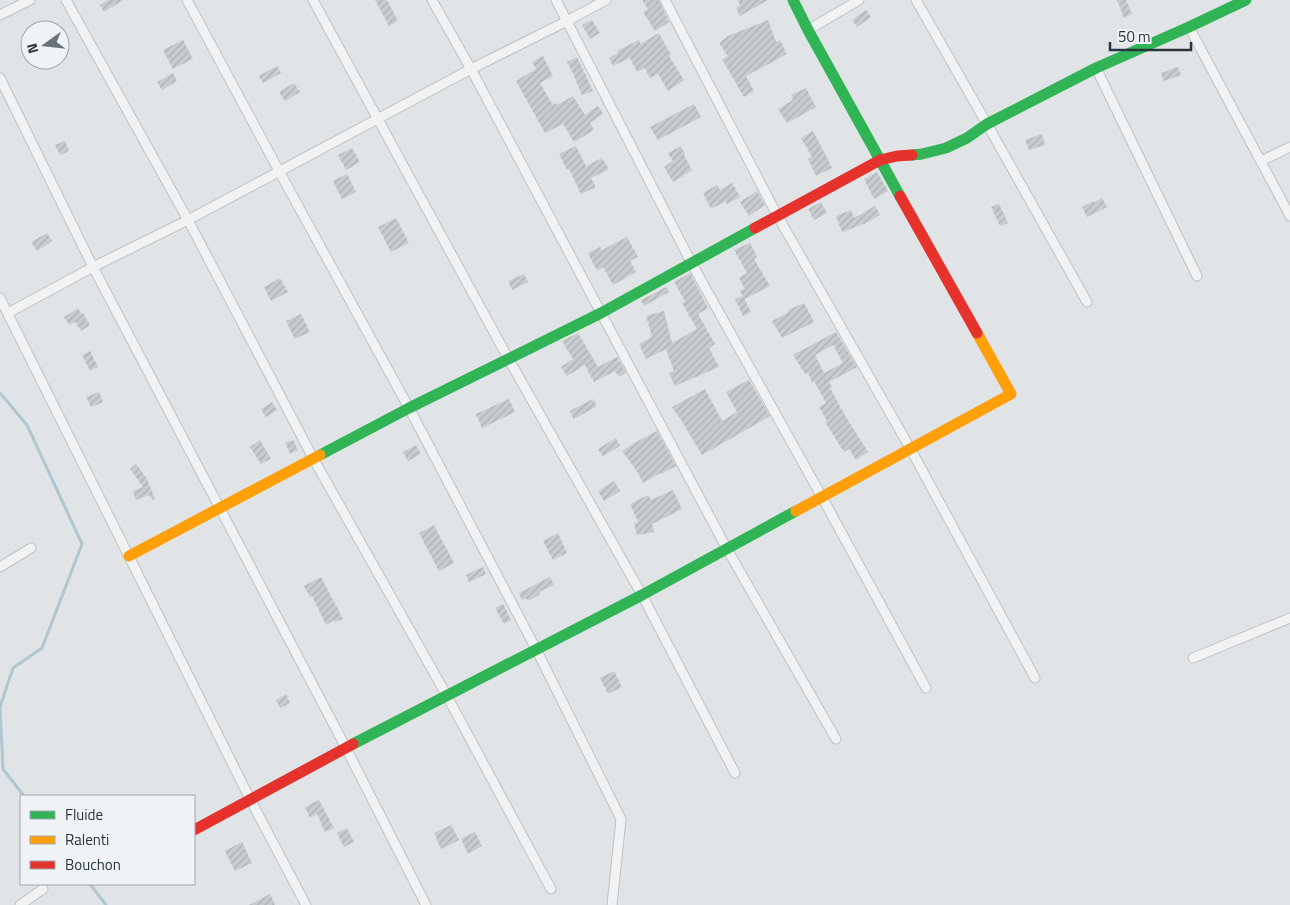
<svg xmlns="http://www.w3.org/2000/svg" width="1290" height="905" font-family="'Titillium Web',sans-serif">
<style>
.lines{fill:none;stroke-linecap:round;stroke-linejoin:round}
.stream{stroke:#b0c6d0;stroke-width:3}
.building{fill:url(#building-hatch);fill-rule:evenodd}
.street-casing{stroke:#bfc2c4;stroke-width:11}
.street{stroke:#f0f2f3;stroke-width:9}
.fast{stroke:#30b455;stroke-width:11}
.slow{stroke:#ff9f0a;stroke-width:11}
.jam{stroke:#e5322d;stroke-width:11}
</style>
<defs>
<pattern id="building-hatch" width="6" height="6" patternUnits="userSpaceOnUse" patternTransform="scale(1.25)"><rect width="6" height="6" fill="#c9ccce"/><path d="M-1 1l2-2M0 6l6-6M5 7l2-2" fill="none" stroke="#adb0b2"/></pattern>
</defs>
<rect width="100%" height="100%" fill="#e1e4e6"/>
<g class="lines">
<g class="stream">
<polyline points="0,393 27,425 82,544 42,648 13,668 0,707 3,769 24,796"/>
<polyline points="90,884 106,905"/>
</g>
</g>
<g class="building">
<polygon points="108,0 123,0 104,12 100,5"/>
<polygon points="375,0 387,0 398,21 389,26"/>
<polygon points="642,0 659,0 669,22 655,31 643,12 648,9"/>
<polygon points="738,0 768,0 740,16 736,8 740,5"/>
<polygon points="1117,0 1126,0 1132,14 1124,18"/>
<polygon points="866,10 871,17 857,27 852,20"/>
<polygon points="592,20 600,33 590,39 582,25"/>
<polygon points="768,20 776,42 780,40 787,54 746,76 754,91 744,97 722,59 728,56 719,43 728,36"/>
<polygon points="659,33 671,55 669,56 684,80 668,91 658,74 650,78 645,68 637,72 630,58 613,66 609,58 618,53 617,51 639,40 640,44"/>
<polygon points="183,40 193,59 173,69 163,50"/>
<polygon points="543,56 553,76 540,83 553,105 556,103 557,105 573,96 585,115 598,106 603,114 590,123 594,130 574,142 563,124 545,133 516,81 536,69 532,62"/>
<polygon points="577,57 593,91 582,95 572,71 572,72 567,62"/>
<polygon points="277,66 281,73 263,83 259,76"/>
<polygon points="1178,67 1181,75 1164,81 1161,73"/>
<polygon points="173,73 177,81 162,90 157,82"/>
<polygon points="294,83 300,92 285,101 279,92"/>
<polygon points="806,88 816,107 787,123 778,109 793,100 791,95"/>
<polygon points="694,104 701,117 658,140 650,127"/>
<polygon points="813,131 820,144 832,168 816,176 808,159 812,157 801,138"/>
<polygon points="1042,134 1045,145 1029,150 1025,140"/>
<polygon points="65,141 69,151 60,155 55,145"/>
<polygon points="576,146 586,166 602,158 609,169 591,178 596,187 581,194 569,169 567,170 559,154"/>
<polygon points="681,146 685,154 684,155 692,170 673,182 664,167 673,161 668,153"/>
<polygon points="352,148 360,162 346,170 338,155"/>
<polygon points="877,172 888,191 874,199 864,179"/>
<polygon points="347,174 356,192 342,199 333,181"/>
<polygon points="732,183 740,197 727,204 726,201 711,209 703,193 717,185 720,190"/>
<polygon points="757,191 765,205 749,216 740,202"/>
<polygon points="1102,198 1107,207 1087,217 1082,207 1093,201 1094,203"/>
<polygon points="821,202 827,213 814,220 808,209"/>
<polygon points="999,204 1008,223 1000,226 991,207"/>
<polygon points="875,206 880,215 864,224 842,232 836,216 851,210 854,218"/>
<polygon points="396,218 409,243 391,252 378,227"/>
<polygon points="47,233 52,241 37,251 31,242"/>
<polygon points="627,237 638,257 630,261 636,272 613,285 603,267 597,271 588,253 600,247 602,250"/>
<polygon points="750,243 757,257 754,259 770,286 745,299 744,298 751,312 743,316 735,299 743,296 740,291 745,289 739,278 747,273 734,250"/>
<polygon points="690,273 708,308 698,314 715,344 709,348 719,367 675,386 669,373 674,371 666,349 646,359 639,344 652,337 646,316 664,311 672,343 697,329 682,303 685,301 674,282"/>
<polygon points="524,274 528,282 512,290 508,281"/>
<polygon points="280,278 288,292 271,301 264,287"/>
<polygon points="666,287 669,292 644,306 641,300"/>
<polygon points="804,303 814,322 782,338 772,321 789,312 788,310"/>
<polygon points="78,308 81,314 83,313 90,325 81,331 75,322 69,325 64,317"/>
<polygon points="301,314 310,332 295,339 286,321"/>
<path d="M836 332 857 367 829 382 832 387 830 388 846 417 868 452 856 460 849 449 844 452 825 422 827 421 819 407 826 403 814 381 812 382 808 373 805 374 793 355ZM833 345 843 363 824 373 815 355Z"/>
<polygon points="578,333 598,367 617,357 626,372 619,377 615,371 594,382 585,365 567,376 561,367 573,359 562,341"/>
<polygon points="90,351 98,367 90,371 82,355"/>
<polygon points="749,380 770,416 702,455 681,420 672,407 705,389 722,421 737,412 726,392"/>
<polygon points="99,392 103,402 91,407 86,397"/>
<polygon points="509,399 515,412 482,428 476,414"/>
<polygon points="593,399 597,406 574,419 570,411"/>
<polygon points="272,402 277,410 266,417 261,409"/>
<polygon points="657,431 676,466 661,474 660,473 643,483 637,471 622,451 634,443"/>
<polygon points="616,438 620,446 603,456 598,449"/>
<polygon points="260,440 271,459 261,464 250,447"/>
<polygon points="293,440 298,450 290,454 285,443"/>
<polygon points="416,445 421,454 408,461 403,452"/>
<polygon points="136,464 147,479 155,499 153,500 149,495 136,500 133,491 143,487 130,469"/>
<polygon points="614,481 620,491 604,501 598,491"/>
<polygon points="673,490 682,509 652,524 654,532 637,535 634,523 638,522 630,504 648,495 651,500"/>
<polygon points="434,525 454,563 439,571 419,533"/>
<polygon points="558,533 567,553 553,560 543,541"/>
<polygon points="483,567 486,574 469,582 466,575"/>
<polygon points="321,577 343,619 335,622 334,620 326,625 312,596 310,597 304,586"/>
<polygon points="550,577 554,585 539,592 540,594 528,601 526,598 522,600 519,593"/>
<polygon points="503,604 511,620 504,624 495,608"/>
<polygon points="614,671 622,687 608,694 600,678"/>
<polygon points="286,694 290,703 280,708 276,700"/>
<polygon points="319,800 334,828 325,832 317,814 310,818 305,807"/>
<polygon points="451,825 459,840 441,849 434,833"/>
<polygon points="347,828 354,842 344,847 337,833"/>
<polygon points="475,832 482,846 468,854 461,839"/>
<polygon points="242,842 252,863 235,871 225,851"/>
<polygon points="270,894 275,905 249,905"/>
</g>
<g class="lines">
<g class="street-casing">
<g id="street">
<polyline points="66,0 188,220 313,458 447,696 551,889"/>
<polyline points="187,0 279,171 409,408 536,649 621,819 612,905"/>
<polyline points="313,0 508,358 642,595 735,773"/>
<polyline points="432,0 471,69 727,549 836,739"/>
<polyline points="556,0 692,264 822,497 926,688"/>
<polyline points="665,0 777,215 910,448 1035,678"/>
<polyline points="916,0 987,124 1087,302"/>
<polyline points="0,15 30,0"/>
<polyline points="1189,27 1290,216"/>
<polyline points="808,30 859,0"/>
<polyline points="1096,68 1197,276"/>
<polyline points="0,78 93,267 346,748 426,905"/>
<polyline points="1261,161 1290,147"/>
<polyline points="0,298 250,799 306,905"/>
<polyline points="8,313 93,267 188,220 471,69 567,21 606,0"/>
<polyline points="0,567 31,548"/>
<polyline points="1193,658 1290,618"/>
<polyline points="20,905 43,889"/>
</g>
</g>
<use href="#street" class="street"/>
<g class="fast">
<polyline points="793,0 808,30 900,196"/>
<polyline points="912,155 922,154 946,148 967,138 987,124 1096,68 1189,27 1246,0"/>
<polyline points="320,455 409,408 601,313 755,228"/>
<polyline points="353,744 642,595 796,511"/>
</g>
<g class="slow">
<polyline points="796,511 1011,394 977,333"/>
<polyline points="129,556 320,455"/>
</g>
<g class="jam">
<polyline points="900,196 977,333"/>
<polyline points="755,228 880,160 897,156 912,155"/>
<polyline points="194,830 353,744"/>
</g>
</g>
<rect x="20" y="795" width="175" height="90" fill="#eff3f6" stroke="#9fa7ad"/>
<rect x="30" y="811" width="25" height="8" fill="#30b455" stroke="#9fa7ad"/>
<text x="65" y="820" font-size="15" fill="#28353f">Fluide</text>
<rect x="30" y="836" width="25" height="8" fill="#ff9f0a" stroke="#9fa7ad"/>
<text x="65" y="845" font-size="15" fill="#28353f">Ralenti</text>
<rect x="30" y="861" width="25" height="8" fill="#e5322d" stroke="#9fa7ad"/>
<text x="65" y="870" font-size="15" fill="#28353f">Bouchon</text>
<g transform="translate(45 45) rotate(255)"><circle r="24" fill="#eff3f6" stroke="#9fa7ad"/>
<path d="M0-4L9 19L0 12L-9 19Z" fill="#697279"/>
<text y="-8" font-size="14" font-weight="bold" text-anchor="middle" fill="#28353f">N</text>
</g>
<path d="M1110 42v8h81v-8" fill="none" stroke="#28353f" stroke-width="2.5"/>
<text x="1118" y="42" font-size="15" fill="#28353f" stroke="#eff3f6" stroke-width="4" paint-order="stroke">50 m</text>
</svg>
